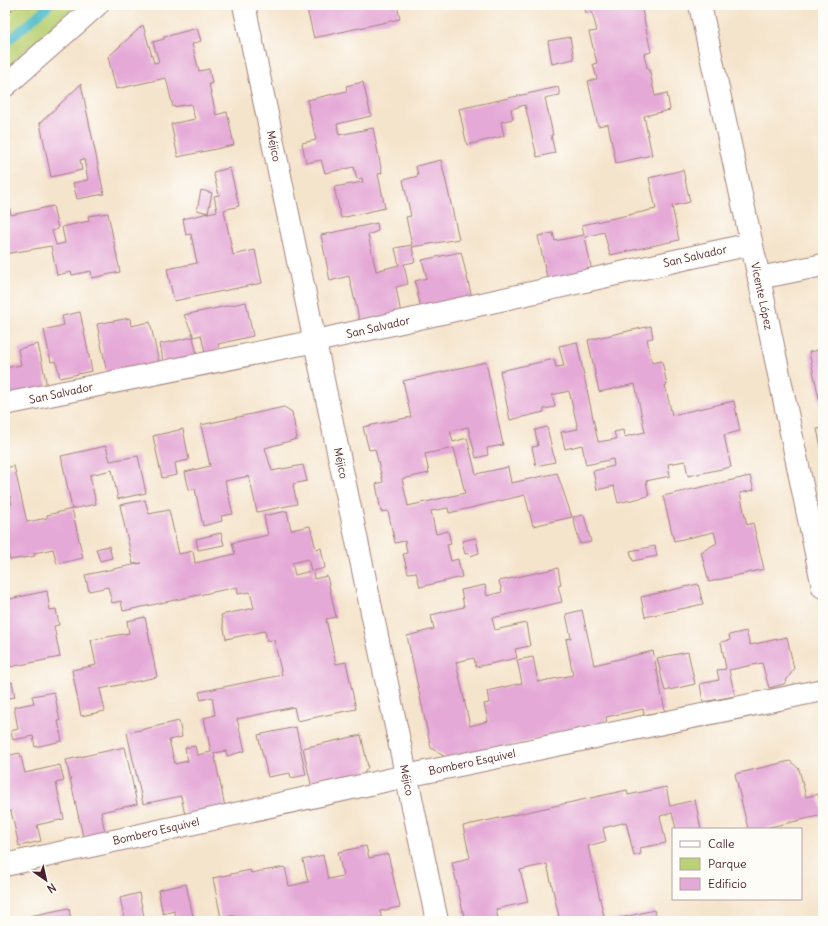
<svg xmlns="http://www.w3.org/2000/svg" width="828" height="926" font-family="Delius,sans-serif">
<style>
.green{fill:#bbd175;stroke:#827850}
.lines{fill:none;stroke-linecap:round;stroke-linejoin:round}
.stream{stroke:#4fbcc8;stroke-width:9}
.building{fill:#e5a9d7;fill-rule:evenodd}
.street-casing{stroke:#a0827c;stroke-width:24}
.path{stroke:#a0827c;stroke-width:2.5;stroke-dasharray:1 3;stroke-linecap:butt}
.street{stroke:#fff;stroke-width:22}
.labels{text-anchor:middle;stroke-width:3.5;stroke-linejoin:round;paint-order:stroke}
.street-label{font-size:11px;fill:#4a1f2b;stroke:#fdfcf7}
</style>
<rect width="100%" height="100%" fill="#fdfcf7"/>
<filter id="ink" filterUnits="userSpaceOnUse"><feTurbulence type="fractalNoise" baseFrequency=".025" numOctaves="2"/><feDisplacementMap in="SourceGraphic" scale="8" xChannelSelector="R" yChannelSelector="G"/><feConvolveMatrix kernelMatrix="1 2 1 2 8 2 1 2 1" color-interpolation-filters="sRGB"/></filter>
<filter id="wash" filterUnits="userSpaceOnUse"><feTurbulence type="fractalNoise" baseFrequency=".012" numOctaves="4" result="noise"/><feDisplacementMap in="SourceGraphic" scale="16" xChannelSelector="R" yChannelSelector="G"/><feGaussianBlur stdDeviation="0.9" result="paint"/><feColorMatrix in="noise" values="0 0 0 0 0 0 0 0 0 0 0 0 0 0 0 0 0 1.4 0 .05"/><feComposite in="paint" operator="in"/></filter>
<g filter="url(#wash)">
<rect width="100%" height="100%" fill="#f5e4cc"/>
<polygon class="green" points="5,5 76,5 5,69"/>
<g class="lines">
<polyline class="stream" points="5,44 49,5"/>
</g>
<g id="blocks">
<g class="building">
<polygon points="306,5 397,5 400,19 314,38"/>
<polygon points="584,5 641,5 651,52 644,54 647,68 649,68 655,96 667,93 670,110 644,116 652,155 616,163 608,124 598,126 588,81 597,79 593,64 597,63 589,32 597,31 592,12 586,13"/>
<polygon points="143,25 154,63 159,62 153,42 164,39 164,37 197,28 201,41 192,44 199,71 209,69 212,83 209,84 216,115 227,112 234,145 178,157 171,124 195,119 191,104 173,107 166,78 116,89 108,57"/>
<polygon points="570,37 574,59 552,64 548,41"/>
<polygon points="363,82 371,116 337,124 339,135 373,128 382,173 378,174 385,208 341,218 334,187 363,182 362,178 357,179 354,167 325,173 321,160 306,163 302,143 316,140 307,100 347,91 346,86"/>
<polygon points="81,84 104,194 77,199 73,183 88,180 84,159 80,160 82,170 51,177 40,123"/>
<polygon points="558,87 560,95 545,98 553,135 551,135 555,153 537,157 525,105 511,109 513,119 501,122 504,136 467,145 459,109"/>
<polygon points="441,160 459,239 412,247 415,262 404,264 408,284 396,287 401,314 360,323 349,276 330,281 321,235 377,223 378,231 368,235 376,271 399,265 395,248 412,245 406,217 411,216 403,180 418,176 416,166"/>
<polygon points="230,168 239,206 224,210 233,255 255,250 262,283 174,301 167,269 197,263 191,234 186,235 183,219 217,211 214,196 219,195 213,172"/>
<polygon points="683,170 690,202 672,206 679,240 610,255 604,232 585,237 592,272 548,282 538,236 553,233 555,241 584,235 582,225 656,209 649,178"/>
<polygon points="201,190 212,193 208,213 197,210"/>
<polygon points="7,195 11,215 53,206 58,229 52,231 56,245 65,243 62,227 89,221 88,216 108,213 120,272 92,278 91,271 72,275 71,272 57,275 51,246 5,254 5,196"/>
<polygon points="461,252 472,298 421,310 415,281 427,278 422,260"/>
<polygon points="246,302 253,336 218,344 220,355 206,357 201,335 194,337 184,315"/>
<polygon points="80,312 92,371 60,378 56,361 51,362 44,330 64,325 62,316"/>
<polygon points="130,318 131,326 150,322 160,367 108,378 97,324"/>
<polygon points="651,326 653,338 647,339 652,363 662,361 667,385 665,385 672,415 734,401 740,431 724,435 731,467 688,476 685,461 668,464 670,476 646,481 649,496 618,503 614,486 597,490 593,471 614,466 613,459 586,465 582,445 565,449 561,432 578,429 569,391 552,395 555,407 544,409 544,412 510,420 500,371 554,359 556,367 564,366 559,346 577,342 598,442 616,439 614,432 623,430 624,437 645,432 635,384 599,392 588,340"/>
<polygon points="193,337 198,359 164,366 160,344"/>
<polygon points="38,344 48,391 5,400 5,368 21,365 18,349"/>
<polygon points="823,349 823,412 822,412 809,352"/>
<path d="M486 362 503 445 487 448 488 455 476 458 468 427 450 431 453 442 467 438 476 474 508 467 511 483 557 473 572 517 533 526 525 495 449 513 448 508 431 511 436 534 448 531 451 544 447 545 451 561 458 559 462 577 420 587 416 572 408 573 403 554 407 553 405 541 395 543 388 511 381 512 376 484 383 482 375 449 369 450 363 427 411 417 403 381ZM454 448 465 493 408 506 402 479 429 473 425 454Z"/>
<polygon points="284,407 292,412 297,439 265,448 272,471 303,465 307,481 293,484 297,504 257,512 249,476 225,481 233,514 221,516 222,521 203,526 195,489 189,490 185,472 210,466 201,425"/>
<polygon points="547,427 555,462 536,466 532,447 538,446 535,430"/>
<polygon points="823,428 823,446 821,447 817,429"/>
<polygon points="183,429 189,460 175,463 177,475 162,478 153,436"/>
<polygon points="106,446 110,461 138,456 146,493 118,499 112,470 90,475 96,504 72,509 61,456"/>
<polygon points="14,466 27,522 47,518 47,515 72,509 83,558 57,564 53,549 34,553 35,556 10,560 8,552 5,552 5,506 12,504 10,496 5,498 5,468"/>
<polygon points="750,476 754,490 740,493 747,525 753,523 764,569 709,582 701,552 717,543 714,532 674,541 663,496"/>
<path d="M145 500 149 514 169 510 179 554 193 551 195 563 235 554 232 543 268 535 264 516 287 511 291 530 310 526 316 549 321 548 325 568 313 571 314 579 327 576 336 617 326 619 336 664 346 662 356 709 297 721 294 707 237 719 245 751 227 756 226 751 214 753 225 807 185 815 181 796 143 804 127 733 179 721 182 737 169 740 175 764 188 761 185 748 195 746 197 755 211 752 204 718 215 715 212 697 201 700 199 692 282 675 274 640 267 641 265 631 226 639 221 615 254 608 250 592 238 594 237 587 123 611 121 601 112 603 108 587 89 591 85 575 142 563 133 564 120 505ZM308 559 311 571 295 575 292 563Z"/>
<polygon points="584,515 591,542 580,544 573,517"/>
<polygon points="221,533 224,545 198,550 196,539"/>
<polygon points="476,538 479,553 470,556 469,553 465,554 462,541"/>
<polygon points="109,546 112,558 100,561 96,549"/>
<polygon points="655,546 657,556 633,561 630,551"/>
<polygon points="558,568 561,585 558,586 562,602 492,618 495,630 526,623 530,646 515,649 517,658 476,667 474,658 456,662 470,726 488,721 484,704 489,703 487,691 522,683 517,660 533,657 538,682 573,675 566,639 571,638 566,614 582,610 594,665 653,651 665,711 644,715 643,709 606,717 607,724 448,759 431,748 407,636 434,629 431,615 464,607 461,590 485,585 487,596 502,592 499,581"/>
<polygon points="698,584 703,604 645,617 641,597"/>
<polygon points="47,591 50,610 56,609 59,625 54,626 60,657 5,668 5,600"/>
<polygon points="145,617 157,677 100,689 105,711 81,716 72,670 96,665 91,640 129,633 127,621"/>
<polygon points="746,631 750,645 787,637 794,669 784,684 769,688 762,663 729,670 735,696 703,702 700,684 719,680 717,670 726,669 721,642 730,640 729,635"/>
<polygon points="688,652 695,684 665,691 657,658"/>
<polygon points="12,682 15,697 5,699 5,683"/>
<polygon points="54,692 60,721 58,721 62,741 35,747 33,736 13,740 11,731 18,729 14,707 34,703 32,696"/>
<polygon points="296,727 306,775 291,778 290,773 268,777 258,735"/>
<polygon points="361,735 368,767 361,778 312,789 303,748"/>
<polygon points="125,747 137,804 101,812 105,832 83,837 66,760"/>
<polygon points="20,753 25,773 60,765 64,781 56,783 64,819 37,825 41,841 19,846 11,811 5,812 5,756"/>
<polygon points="790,761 799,769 806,797 818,794 823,815 761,829 748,829 735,774"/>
<polygon points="666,787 670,806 695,800 701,829 676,829 672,813 660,816 666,843 640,848 641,854 634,856 626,822 603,828 606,841 588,846 605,921 560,921 547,864 520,870 528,902 496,909 498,919 487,921 465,921 452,862 470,858 463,826 627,790 628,795"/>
<polygon points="366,846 369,858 388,854 400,907 380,911 382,921 236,921 235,915 221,918 213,878 250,870 251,873 285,867 289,886 308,882 303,860 323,855 328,879 343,876 338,852"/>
<polygon points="186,884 194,921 177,921 174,911 163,914 158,890"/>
<polygon points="139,893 145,921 125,921 120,898"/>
<polygon points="69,908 71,921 31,921 30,916"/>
<polygon points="654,910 657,921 612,921 612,920"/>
<polygon points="163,917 164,921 146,921 146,920"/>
</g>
</g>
</g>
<g filter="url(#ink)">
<use href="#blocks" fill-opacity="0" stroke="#a0827c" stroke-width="1"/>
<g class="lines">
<g class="street-casing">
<g id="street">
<polyline points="244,5 437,921"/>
<polyline points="700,5 759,278 823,587"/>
<polyline points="5,86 97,5"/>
<polyline points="759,278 823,265"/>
<polyline points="5,404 316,341 751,244"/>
<polyline points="5,865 406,776 823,690"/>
</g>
</g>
<polyline class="path" points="5,15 17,5"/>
<use href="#street" class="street"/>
</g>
</g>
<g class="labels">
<g class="street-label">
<text transform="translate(274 146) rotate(78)" y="4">Méjico</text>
<text transform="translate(695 256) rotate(-13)" y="4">San Salvador</text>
<text transform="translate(762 296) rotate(78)" y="4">Vicente López</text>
<text transform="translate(378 327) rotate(-13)" y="4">San Salvador</text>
<text transform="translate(61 393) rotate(-12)" y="4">San Salvador</text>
<text transform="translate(341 463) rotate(78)" y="4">Méjico</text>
<text transform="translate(472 762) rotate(-12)" y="4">Bombero Esquivel</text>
<text transform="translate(407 780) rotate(78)" y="4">Méjico</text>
<text transform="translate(156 831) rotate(-13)" y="4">Bombero Esquivel</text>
</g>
</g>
<rect width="828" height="926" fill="none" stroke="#fdfcf7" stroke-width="20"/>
<rect x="672" y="828" width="130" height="72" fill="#fdfcf7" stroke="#b5a4a5"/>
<rect x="680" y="841" width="20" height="6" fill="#ffffff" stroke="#b5a4a5"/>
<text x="708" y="848" font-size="12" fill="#4a1f2b">Calle</text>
<rect x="680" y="858" width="20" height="12" fill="#bbd175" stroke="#b5a4a5"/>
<text x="708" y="868" font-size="12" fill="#4a1f2b">Parque</text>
<rect x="680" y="878" width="20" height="12" fill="#e5a9d7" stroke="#b5a4a5"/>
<text x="708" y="888" font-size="12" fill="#4a1f2b">Edificio</text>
<g transform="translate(46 880) rotate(146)" stroke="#fdfcf7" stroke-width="3" paint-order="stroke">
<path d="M0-3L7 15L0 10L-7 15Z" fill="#4a1f2b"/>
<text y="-6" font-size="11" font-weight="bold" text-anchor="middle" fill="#4a1f2b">N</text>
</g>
</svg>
